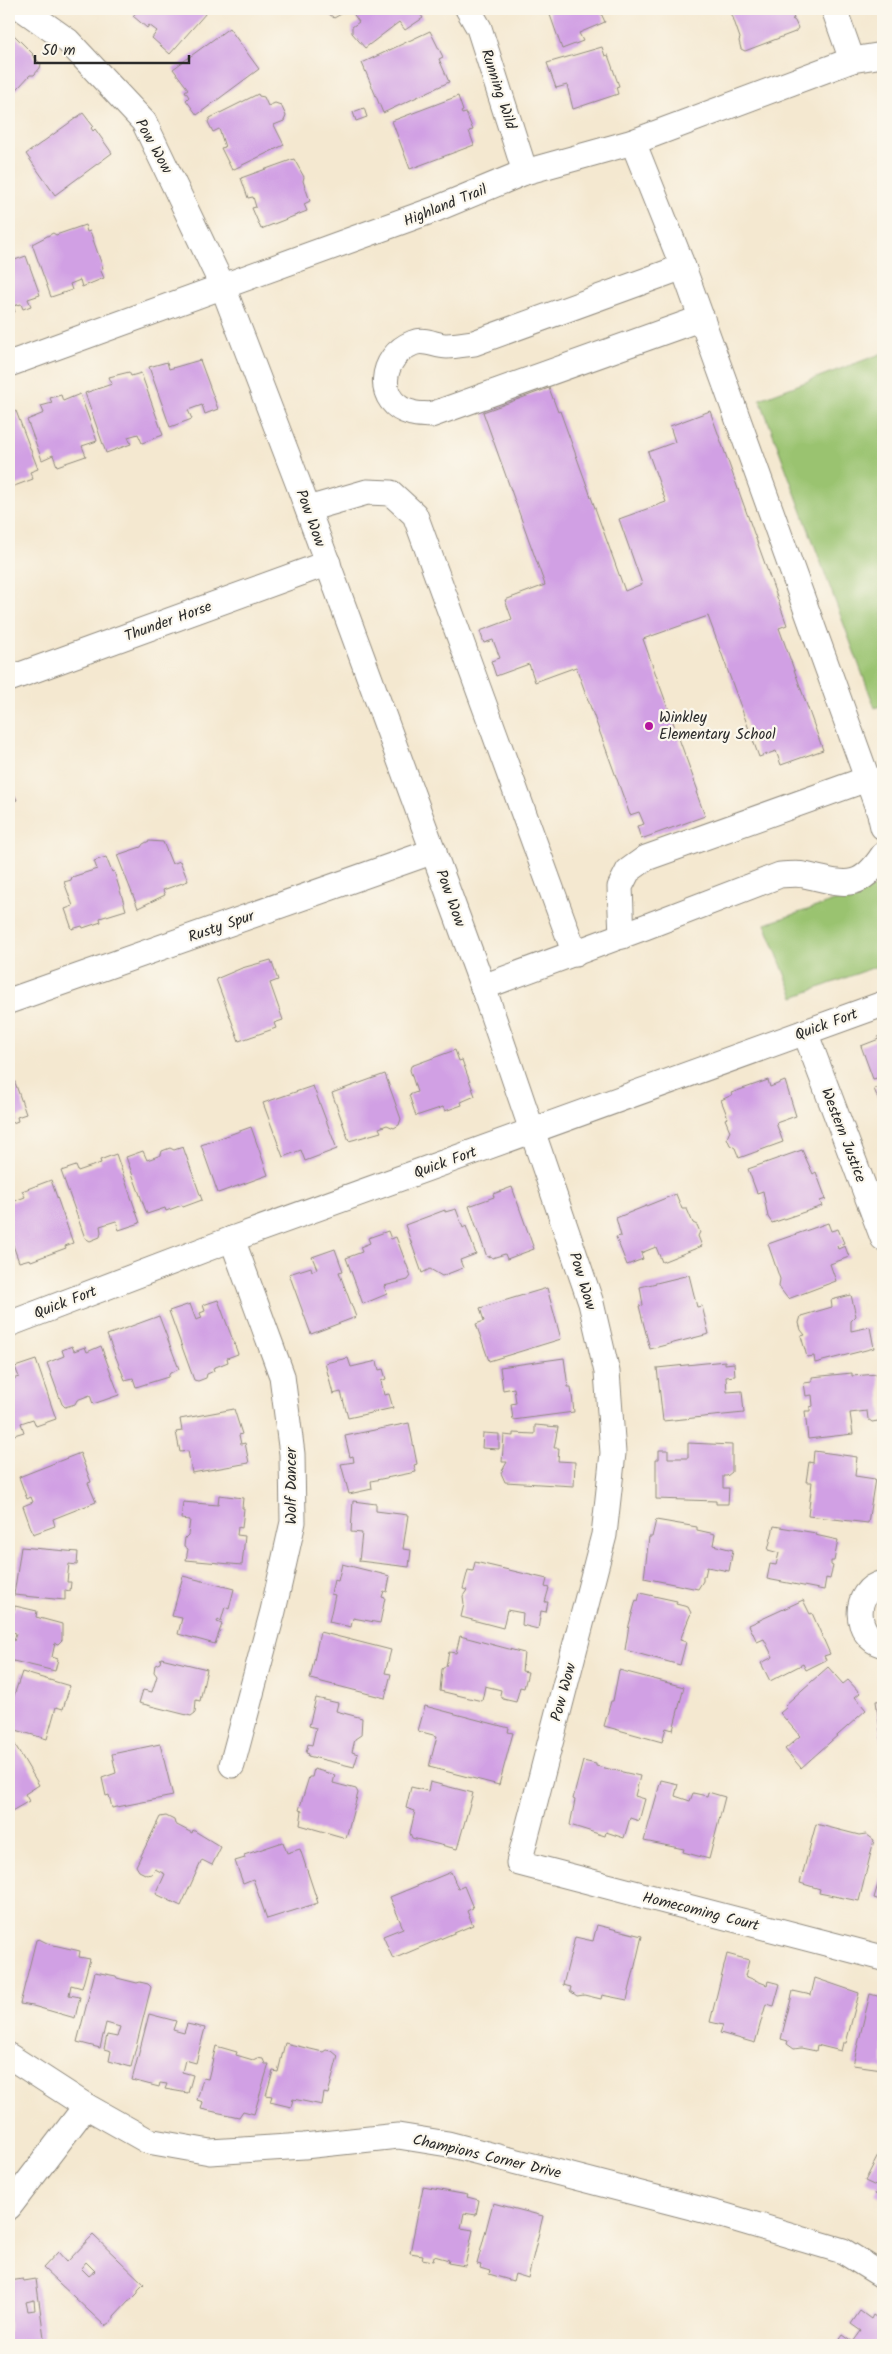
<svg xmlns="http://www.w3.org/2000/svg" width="892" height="2354" font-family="Kalam,sans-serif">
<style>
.green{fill:#9ac36f;stroke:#62774d}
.building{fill:#d1a0e4;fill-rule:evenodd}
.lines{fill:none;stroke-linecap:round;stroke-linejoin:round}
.minor-casing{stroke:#908a7e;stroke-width:27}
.minor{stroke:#fff;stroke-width:25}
.poi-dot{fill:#b5179e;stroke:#fbf7ec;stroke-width:2}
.labels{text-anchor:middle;stroke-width:4.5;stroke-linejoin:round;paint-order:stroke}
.street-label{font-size:15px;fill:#2b2b2b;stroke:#fbf7ec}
.poi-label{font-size:15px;fill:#2b2b2b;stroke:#fbf7ec;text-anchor:start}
</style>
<rect width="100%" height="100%" fill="#fbf7ec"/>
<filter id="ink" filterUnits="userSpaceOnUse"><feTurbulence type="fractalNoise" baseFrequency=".02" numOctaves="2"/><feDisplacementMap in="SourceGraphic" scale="10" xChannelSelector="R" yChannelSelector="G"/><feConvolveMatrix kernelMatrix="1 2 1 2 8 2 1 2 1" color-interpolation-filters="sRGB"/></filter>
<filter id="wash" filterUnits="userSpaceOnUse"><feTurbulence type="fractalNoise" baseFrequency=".0096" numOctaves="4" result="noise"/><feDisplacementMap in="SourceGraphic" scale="20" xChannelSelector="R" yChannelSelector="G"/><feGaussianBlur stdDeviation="1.12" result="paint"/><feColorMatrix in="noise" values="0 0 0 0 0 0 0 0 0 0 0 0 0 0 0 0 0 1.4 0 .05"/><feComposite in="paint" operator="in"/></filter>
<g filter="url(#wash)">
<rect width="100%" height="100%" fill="#f4e8d0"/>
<g class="green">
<polygon points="883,353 883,705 875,708 760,399"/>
<polygon points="883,878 883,964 794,997 765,924 876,887"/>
</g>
<g id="blocks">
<g class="building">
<polygon points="139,9 201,9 206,13 170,54 152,38 157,31 149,25 147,28 133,16"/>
<polygon points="327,9 417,9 423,18 405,30 399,22 365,48 352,33 352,27 359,22 350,9 334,18 328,13"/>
<polygon points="554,9 599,9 605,22 579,33 583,41 562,49 549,12"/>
<polygon points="730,9 791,9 794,19 792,19 795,21 798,28 795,32 745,51 741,49 739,41 740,38"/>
<polygon points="229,28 259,69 197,115 186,100 189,97 185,91 188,89 173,69"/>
<polygon points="430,31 443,57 439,59 449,82 383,113 362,63"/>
<polygon points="9,34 11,36 13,34 33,54 32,55 41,64 40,68 34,75 30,75 9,98"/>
<polygon points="602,47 605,56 608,55 619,86 616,87 618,94 573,109 567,85 556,88 547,63"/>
<polygon points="258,94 259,96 264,97 268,106 275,103 281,105 286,116 284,121 274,125 284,145 232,170 221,148 225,147 219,129 213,132 208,122 210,118"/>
<polygon points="458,96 463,111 461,112 462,114 466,113 473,130 469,131 474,145 410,169 392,121"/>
<polygon points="364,108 367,117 356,121 353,112"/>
<polygon points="83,113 93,126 91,128 93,131 95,129 112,153 55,195 26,154"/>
<polygon points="294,159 304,177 303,181 310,201 304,204 307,211 261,229 252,208 256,207 253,197 248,198 241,178"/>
<polygon points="85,225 87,232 90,231 103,268 100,269 104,278 82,287 80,280 70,284 72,290 51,297 32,244 53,233 56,235"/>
<polygon points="26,256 40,295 28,299 31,306 23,309 21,304 13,306 15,312 9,314 9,262"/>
<polygon points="200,360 218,409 205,414 202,405 188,410 192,419 170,427 149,367 167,362 169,369"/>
<polygon points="129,372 131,376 141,373 163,435 142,443 138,434 128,437 131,444 106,453 85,393 112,384 109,377"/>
<polygon points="549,388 558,412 560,411 625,591 642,584 619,519 666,502 648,452 675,442 670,426 710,411 787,625 779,628 823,750 781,765 776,751 759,757 708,616 643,639 698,791 696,792 705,816 641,839 637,826 644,824 639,812 630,815 576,667 535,682 529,664 496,676 491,661 500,658 493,640 484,643 480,631 512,619 505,600 545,585 483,412"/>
<polygon points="80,394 97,441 82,446 86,456 57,466 53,455 42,460 27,420 44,413 41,406 52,403 50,398 61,395 63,401"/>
<polygon points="16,411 38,469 30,472 33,479 9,488 9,414"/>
<polygon points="9,784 17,800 9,803"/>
<polygon points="149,841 163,842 172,864 180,861 188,881 163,890 165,895 138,908 117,855 141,847 143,844"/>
<polygon points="106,857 112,872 114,871 126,910 100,918 101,922 83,928 82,926 72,929 65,909 73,906 64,882 71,880 72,877 97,869 94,861"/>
<polygon points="271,960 278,980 270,983 283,1020 274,1023 276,1028 239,1041 216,979 242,968"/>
<polygon points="883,1036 883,1099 879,1101 874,1089 880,1087 877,1078 873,1079 861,1046 879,1039 878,1037"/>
<polygon points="455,1050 459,1061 462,1060 475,1096 461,1102 462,1105 445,1111 443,1107 416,1116 409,1095 417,1092 410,1070 411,1066"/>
<polygon points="9,1065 26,1114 17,1117 18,1121 10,1124 11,1128 9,1129"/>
<polygon points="385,1074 401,1119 399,1125 394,1128 387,1125 379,1128 381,1132 349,1141 332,1093"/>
<polygon points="768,1080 770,1087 785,1081 796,1116 776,1123 783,1142 739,1158 735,1148 730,1145 727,1138 730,1131 725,1119 728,1118 721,1100 732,1095 731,1093"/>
<polygon points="313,1086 337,1149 305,1161 301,1150 283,1157 263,1103"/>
<polygon points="251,1127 268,1175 218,1193 201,1145"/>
<polygon points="183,1147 202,1200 183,1207 182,1205 166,1211 165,1208 147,1214 126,1157 143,1151 147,1160 161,1155 162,1151 170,1148 174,1150"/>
<polygon points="802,1150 813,1174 816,1172 826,1199 820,1201 822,1206 772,1223 768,1217 763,1191 757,1193 748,1169"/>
<polygon points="116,1154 140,1223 119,1230 116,1221 100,1226 101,1232 100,1237 90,1241 85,1238 61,1171 76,1166 78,1171 101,1163 100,1160"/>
<polygon points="51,1180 73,1243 65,1246 66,1248 31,1261 30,1259 19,1262 9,1234 9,1194 12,1202 25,1197 22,1191"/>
<polygon points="512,1187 534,1249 507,1259 505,1254 492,1258 491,1256 487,1257 469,1206 494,1197 493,1194"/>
<polygon points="676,1194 682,1209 687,1209 693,1223 697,1225 700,1232 698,1236 702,1246 662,1262 656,1247 641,1253 643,1259 627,1265 616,1237 621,1236 616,1218"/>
<polygon points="456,1209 463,1228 466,1226 476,1254 460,1260 463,1268 442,1276 430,1269 422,1273 405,1225 445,1210 445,1212"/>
<polygon points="828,1223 831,1231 838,1229 844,1243 837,1246 838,1249 845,1246 849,1257 830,1264 836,1281 788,1299 779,1287 780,1279 768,1244"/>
<polygon points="388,1231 391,1239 396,1237 411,1276 408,1280 384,1286 387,1294 363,1304 346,1258 362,1252 360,1247 370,1243 368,1238"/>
<polygon points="335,1249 343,1271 339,1272 356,1317 311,1334 289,1274 311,1267 312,1271 317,1269 312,1257"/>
<polygon points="689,1275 697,1307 702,1306 709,1334 650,1349 639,1306 643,1305 640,1287"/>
<polygon points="547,1288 561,1339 489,1361 476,1324 484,1321 480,1308"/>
<polygon points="851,1295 856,1316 851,1321 851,1331 870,1327 874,1348 815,1363 814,1356 807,1357 801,1336 805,1335 801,1330 799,1323 801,1316 832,1307 831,1300"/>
<polygon points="218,1300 238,1354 227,1358 228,1362 213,1368 214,1371 207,1374 206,1378 198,1381 194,1380 169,1311 190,1304 196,1320 202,1318 200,1313 205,1311 203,1305"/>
<polygon points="159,1316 179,1369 170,1373 168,1377 136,1387 133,1378 125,1380 107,1335"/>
<polygon points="72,1346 74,1351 85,1347 87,1352 101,1346 119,1395 93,1404 90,1395 77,1400 75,1404 65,1407 62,1404 47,1363 64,1356 62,1350"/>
<polygon points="348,1358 351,1367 377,1361 379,1370 383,1369 386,1379 381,1381 384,1395 389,1394 393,1408 348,1418 341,1392 333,1394 325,1363"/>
<polygon points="564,1358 568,1387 571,1387 574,1412 513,1420 511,1404 516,1403 514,1388 503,1390 500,1367"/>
<polygon points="36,1360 56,1419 36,1426 33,1419 21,1423 24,1432 11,1436 9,1430 9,1380 19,1377 15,1367"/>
<polygon points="725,1361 725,1364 734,1363 735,1376 726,1377 727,1392 742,1391 744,1413 663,1421 657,1368"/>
<polygon points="852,1373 852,1376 878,1374 882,1417 878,1421 872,1422 868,1419 867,1411 850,1413 853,1434 808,1439 805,1411 810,1411 810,1407 813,1406 812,1395 806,1396 804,1383 812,1382 812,1377"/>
<polygon points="234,1409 242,1434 239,1435 241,1444 245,1443 249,1463 192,1473 188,1451 180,1452 176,1432 182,1431 180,1419"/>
<polygon points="409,1423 417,1464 414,1465 416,1472 371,1481 372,1489 349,1494 341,1464 354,1462 353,1456 350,1457 345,1436"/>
<polygon points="535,1425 558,1427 554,1448 559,1448 558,1461 575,1462 574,1486 505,1482 501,1473 507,1462 502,1462 504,1435 513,1436 513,1433 535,1434"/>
<polygon points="483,1433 499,1434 499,1449 482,1448"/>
<polygon points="688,1443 732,1445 732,1472 727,1476 723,1476 723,1488 729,1488 728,1504 716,1504 716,1501 656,1499 656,1459 659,1459 659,1450 668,1450 668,1458 688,1458"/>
<polygon points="814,1451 857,1457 855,1476 875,1479 868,1523 808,1516 812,1482 806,1482 809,1462 813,1463"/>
<polygon points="80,1453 91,1482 88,1483 96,1502 53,1519 55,1526 33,1534 23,1506 33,1502 31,1497 27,1499 19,1477"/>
<polygon points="219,1495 243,1498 242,1508 244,1508 242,1528 238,1527 237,1535 245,1536 242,1565 186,1560 188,1549 184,1546 185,1538 188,1535 190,1520 181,1519 183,1502 218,1505"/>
<polygon points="353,1501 376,1504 376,1511 408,1515 403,1549 411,1550 409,1567 359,1561 362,1533 351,1532"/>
<polygon points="656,1520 697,1527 697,1530 715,1534 713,1545 733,1550 729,1571 707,1567 705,1576 703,1576 703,1581 698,1589 644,1578 649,1537 652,1537"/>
<polygon points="774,1526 816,1533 815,1535 838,1540 834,1561 831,1561 831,1565 833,1566 830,1579 826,1578 824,1590 767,1579 770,1564 776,1565 779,1553 768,1550"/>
<polygon points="21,1547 78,1552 77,1565 69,1564 67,1582 71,1582 70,1591 65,1590 65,1600 14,1595"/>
<polygon points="475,1562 547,1579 545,1587 549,1588 545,1602 548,1602 546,1612 541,1611 538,1629 522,1625 523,1613 507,1610 503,1628 461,1617 464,1604 463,1596 467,1590 463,1589 468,1570 473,1571"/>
<polygon points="342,1564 390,1576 387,1592 384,1591 382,1597 385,1598 380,1623 353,1618 351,1627 329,1622 335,1595 331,1594 334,1580 338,1581"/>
<polygon points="183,1576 234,1589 229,1609 225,1607 221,1621 218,1619 217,1622 222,1624 215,1644 178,1634 182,1618 172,1616"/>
<polygon points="640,1593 677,1601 676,1604 688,1607 691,1613 680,1640 686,1642 680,1665 625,1650 629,1625 636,1600 638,1601"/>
<polygon points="803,1600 810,1614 812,1613 830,1654 824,1656 826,1660 806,1670 803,1664 770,1681 761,1663 773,1657 764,1639 757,1642 749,1625"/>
<polygon points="15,1606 37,1611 36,1617 62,1624 62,1640 58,1644 55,1643 52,1657 58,1659 55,1671 9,1660 11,1640 14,1641 16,1633 9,1631 9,1620 11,1610 14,1610"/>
<polygon points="320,1632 391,1650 385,1673 391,1674 385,1698 310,1679"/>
<polygon points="460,1636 524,1653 522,1671 528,1672 524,1688 520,1687 516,1702 503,1699 500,1695 501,1690 485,1686 482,1701 440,1691 442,1669 446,1666 449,1652 456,1653"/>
<polygon points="161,1658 207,1669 200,1701 196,1700 195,1713 191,1716 139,1703 143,1690 152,1692 157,1676 154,1672 155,1665 160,1663"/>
<polygon points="828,1667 843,1684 848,1680 860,1693 855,1697 866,1710 801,1768 785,1749 800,1736 780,1713 787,1707 785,1705"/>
<polygon points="619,1670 684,1687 673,1730 666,1728 662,1742 604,1726 611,1701 613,1701"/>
<polygon points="22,1672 70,1686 63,1709 56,1707 47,1739 9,1728 9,1710"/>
<polygon points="316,1698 338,1703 336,1711 362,1718 361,1735 355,1739 352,1752 358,1754 354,1767 308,1756 309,1754 306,1753 308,1744 312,1745 316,1728 309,1726"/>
<polygon points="883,1700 883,1744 882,1744 876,1701"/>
<polygon points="425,1706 509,1728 508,1732 513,1733 499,1785 429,1767 437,1736 418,1731"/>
<polygon points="14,1743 39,1785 25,1794 29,1801 10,1812 9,1746"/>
<polygon points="160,1744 173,1796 112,1808 109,1795 106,1796 102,1778 116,1773 112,1754"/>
<polygon points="583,1761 596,1764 596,1766 640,1776 635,1796 645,1799 639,1821 630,1818 624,1838 606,1832 605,1836 570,1825 575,1800 573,1799"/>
<polygon points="314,1769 335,1775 333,1783 356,1789 358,1793 346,1838 300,1825 302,1811 299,1810 309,1777 312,1777"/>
<polygon points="661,1780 678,1784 675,1796 690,1801 693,1793 707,1796 708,1792 725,1797 709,1859 683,1852 684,1849 644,1841"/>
<polygon points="430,1782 473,1793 457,1849 412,1838 410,1833 415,1811 406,1808 411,1787 428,1791"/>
<polygon points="166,1816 174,1820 175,1824 192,1833 193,1830 221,1847 212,1865 202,1860 181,1906 156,1894 165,1874 155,1869 152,1874 147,1875 139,1871 136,1866 160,1817"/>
<polygon points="816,1824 859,1835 866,1834 874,1840 859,1901 819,1893 820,1889 800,1883"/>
<polygon points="283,1842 287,1853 300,1849 318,1903 267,1919 253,1879 243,1883 235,1861 245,1858 244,1855"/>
<polygon points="883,1867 883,1901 874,1898"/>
<polygon points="451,1872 458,1889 464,1886 473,1908 467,1911 473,1925 393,1959 383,1936 403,1928 390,1897"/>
<polygon points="597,1925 642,1936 627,2000 602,1995 601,1999 584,1995 577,1996 570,1991 571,1987 563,1985 575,1937 593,1941"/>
<polygon points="39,1939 49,1944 80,1951 79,1957 90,1959 82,1988 71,1985 69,1995 80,1997 75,2018 33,2006 20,2004 36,1940"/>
<polygon points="727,1954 749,1960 745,1976 767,1985 768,1981 780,1984 774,2006 766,2004 755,2043 720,2033 723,2025 710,2022"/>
<polygon points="95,1972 116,1976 117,1978 137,1983 140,1982 148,1984 151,1987 131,2067 109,2061 111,2051 104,2049 107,2035 117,2037 120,2027 106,2023 100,2048 77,2042"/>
<polygon points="815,1978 859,1993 846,2043 843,2043 841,2051 817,2045 816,2051 801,2048 794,2049 787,2044 788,2041 781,2039 793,1991 811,1995"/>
<polygon points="870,1994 881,1997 883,1995 883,2072 882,2069 853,2065"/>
<polygon points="149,2014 176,2021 173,2030 184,2033 187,2024 205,2028 196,2063 185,2060 182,2072 193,2075 188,2093 165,2089 167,2084 160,2083 159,2087 132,2080"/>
<polygon points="285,2043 323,2052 326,2050 332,2051 338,2056 328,2094 324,2093 322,2105 293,2099 291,2107 270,2102 272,2096 266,2095 273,2071 278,2072"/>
<polygon points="216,2046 237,2052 236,2055 253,2060 257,2058 263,2059 265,2064 269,2064 254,2114 243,2111 239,2117 201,2109 203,2102 197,2100 203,2078 208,2079"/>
<polygon points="883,2146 883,2198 875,2194 878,2187 865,2181"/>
<polygon points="423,2187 468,2195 467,2197 479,2200 476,2215 464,2213 461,2228 473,2230 465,2266 448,2263 449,2260 434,2256 433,2261 422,2259 423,2255 410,2253"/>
<polygon points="493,2203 543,2216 528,2278 515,2274 513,2281 489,2274 490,2271 480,2268 481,2265 477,2264"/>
<path d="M93 2235 144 2284 138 2290V2293L131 2300H129L114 2316V2319L105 2326 43 2268 58 2252 67 2262ZM86 2262 95 2271 89 2276 81 2268Z"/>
<path d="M23 2279 24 2281 36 2279 45 2345H9V2281ZM34 2300 35 2310 28 2311 26 2302Z"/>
<polygon points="860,2311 871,2319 873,2315 882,2321 883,2345 836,2345 843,2335 853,2342 861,2331 851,2324"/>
</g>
</g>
</g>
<g filter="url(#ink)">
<use href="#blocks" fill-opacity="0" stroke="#908a7e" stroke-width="1"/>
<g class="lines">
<g class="minor-casing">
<g id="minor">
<polyline points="23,9 68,41 144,122 223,287 298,483 483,987 591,1303 607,1372 613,1453 604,1535 519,1863 883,1958"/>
<polyline points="468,9 479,28 525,172"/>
<polyline points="834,9 852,60"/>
<polyline points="633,142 683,267 880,814 883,827"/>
<path d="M683 267 474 343C465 344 456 346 447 346 436 346 424 338 413 343 379 356 374 404 412 413 418 415 425 414 431 415L702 318"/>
<polyline points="9,364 436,209 525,172 633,142 852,60 883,55"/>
<polyline points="308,509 367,492 391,493 415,515 575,954"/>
<polyline points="9,679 328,563"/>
<polyline points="622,936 620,887 628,871 646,858 867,779"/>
<path d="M483 987 645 927 780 875C788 875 796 873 804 875 843 883 858 893 883 855"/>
<polyline points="9,1001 434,851"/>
<polyline points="805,1032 883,1238"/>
<polyline points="9,1324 232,1239 883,1004"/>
<path d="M883 1583C851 1590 854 1637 883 1645"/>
<polyline points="232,1765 273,1611 293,1522 292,1454 282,1376 232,1239"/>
<polyline points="9,2056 86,2106 148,2141 210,2152 304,2146 398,2136 448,2144 722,2215 843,2251 883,2276"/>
<polyline points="9,2207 86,2106"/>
</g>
</g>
<use href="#minor" class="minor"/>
</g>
</g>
<circle class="poi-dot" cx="649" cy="726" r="5"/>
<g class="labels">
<g class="street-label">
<text transform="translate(499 89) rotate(72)" y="5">Running Wild</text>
<text transform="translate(154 146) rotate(61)" y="5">Pow Wow</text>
<text transform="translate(445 205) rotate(-22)" y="5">Highland Trail</text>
<text transform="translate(311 518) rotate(70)" y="5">Pow Wow</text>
<text transform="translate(168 621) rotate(-20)" y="5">Thunder Horse</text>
<text transform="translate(451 898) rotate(70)" y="5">Pow Wow</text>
<text transform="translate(221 926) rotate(-19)" y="5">Rusty Spur</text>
<text transform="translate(826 1024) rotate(-20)" y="5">Quick Fort</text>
<text transform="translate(844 1135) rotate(69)" y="5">Western Justice</text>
<text transform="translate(445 1162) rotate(-20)" y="5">Quick Fort</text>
<text transform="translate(583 1281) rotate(73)" y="5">Pow Wow</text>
<text transform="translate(65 1302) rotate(-21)" y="5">Quick Fort</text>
<text transform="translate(291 1486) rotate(-90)" y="5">Wolf Dancer</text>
<text transform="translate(563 1692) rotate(-75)" y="5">Pow Wow</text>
<text transform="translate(701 1911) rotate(14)" y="5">Homecoming Court</text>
<text transform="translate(487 2156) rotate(13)" y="5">Champions Corner Drive</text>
</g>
<g class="poi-label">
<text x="659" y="722">Winkley<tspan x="659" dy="17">Elementary School</tspan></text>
</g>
</g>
<rect width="892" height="2354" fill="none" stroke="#fbf7ec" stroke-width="30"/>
<path d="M35 55v8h154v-8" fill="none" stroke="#2b2b2b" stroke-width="2.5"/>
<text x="42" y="55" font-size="15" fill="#2b2b2b" stroke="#fbf7ec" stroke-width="4" paint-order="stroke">50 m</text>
</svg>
